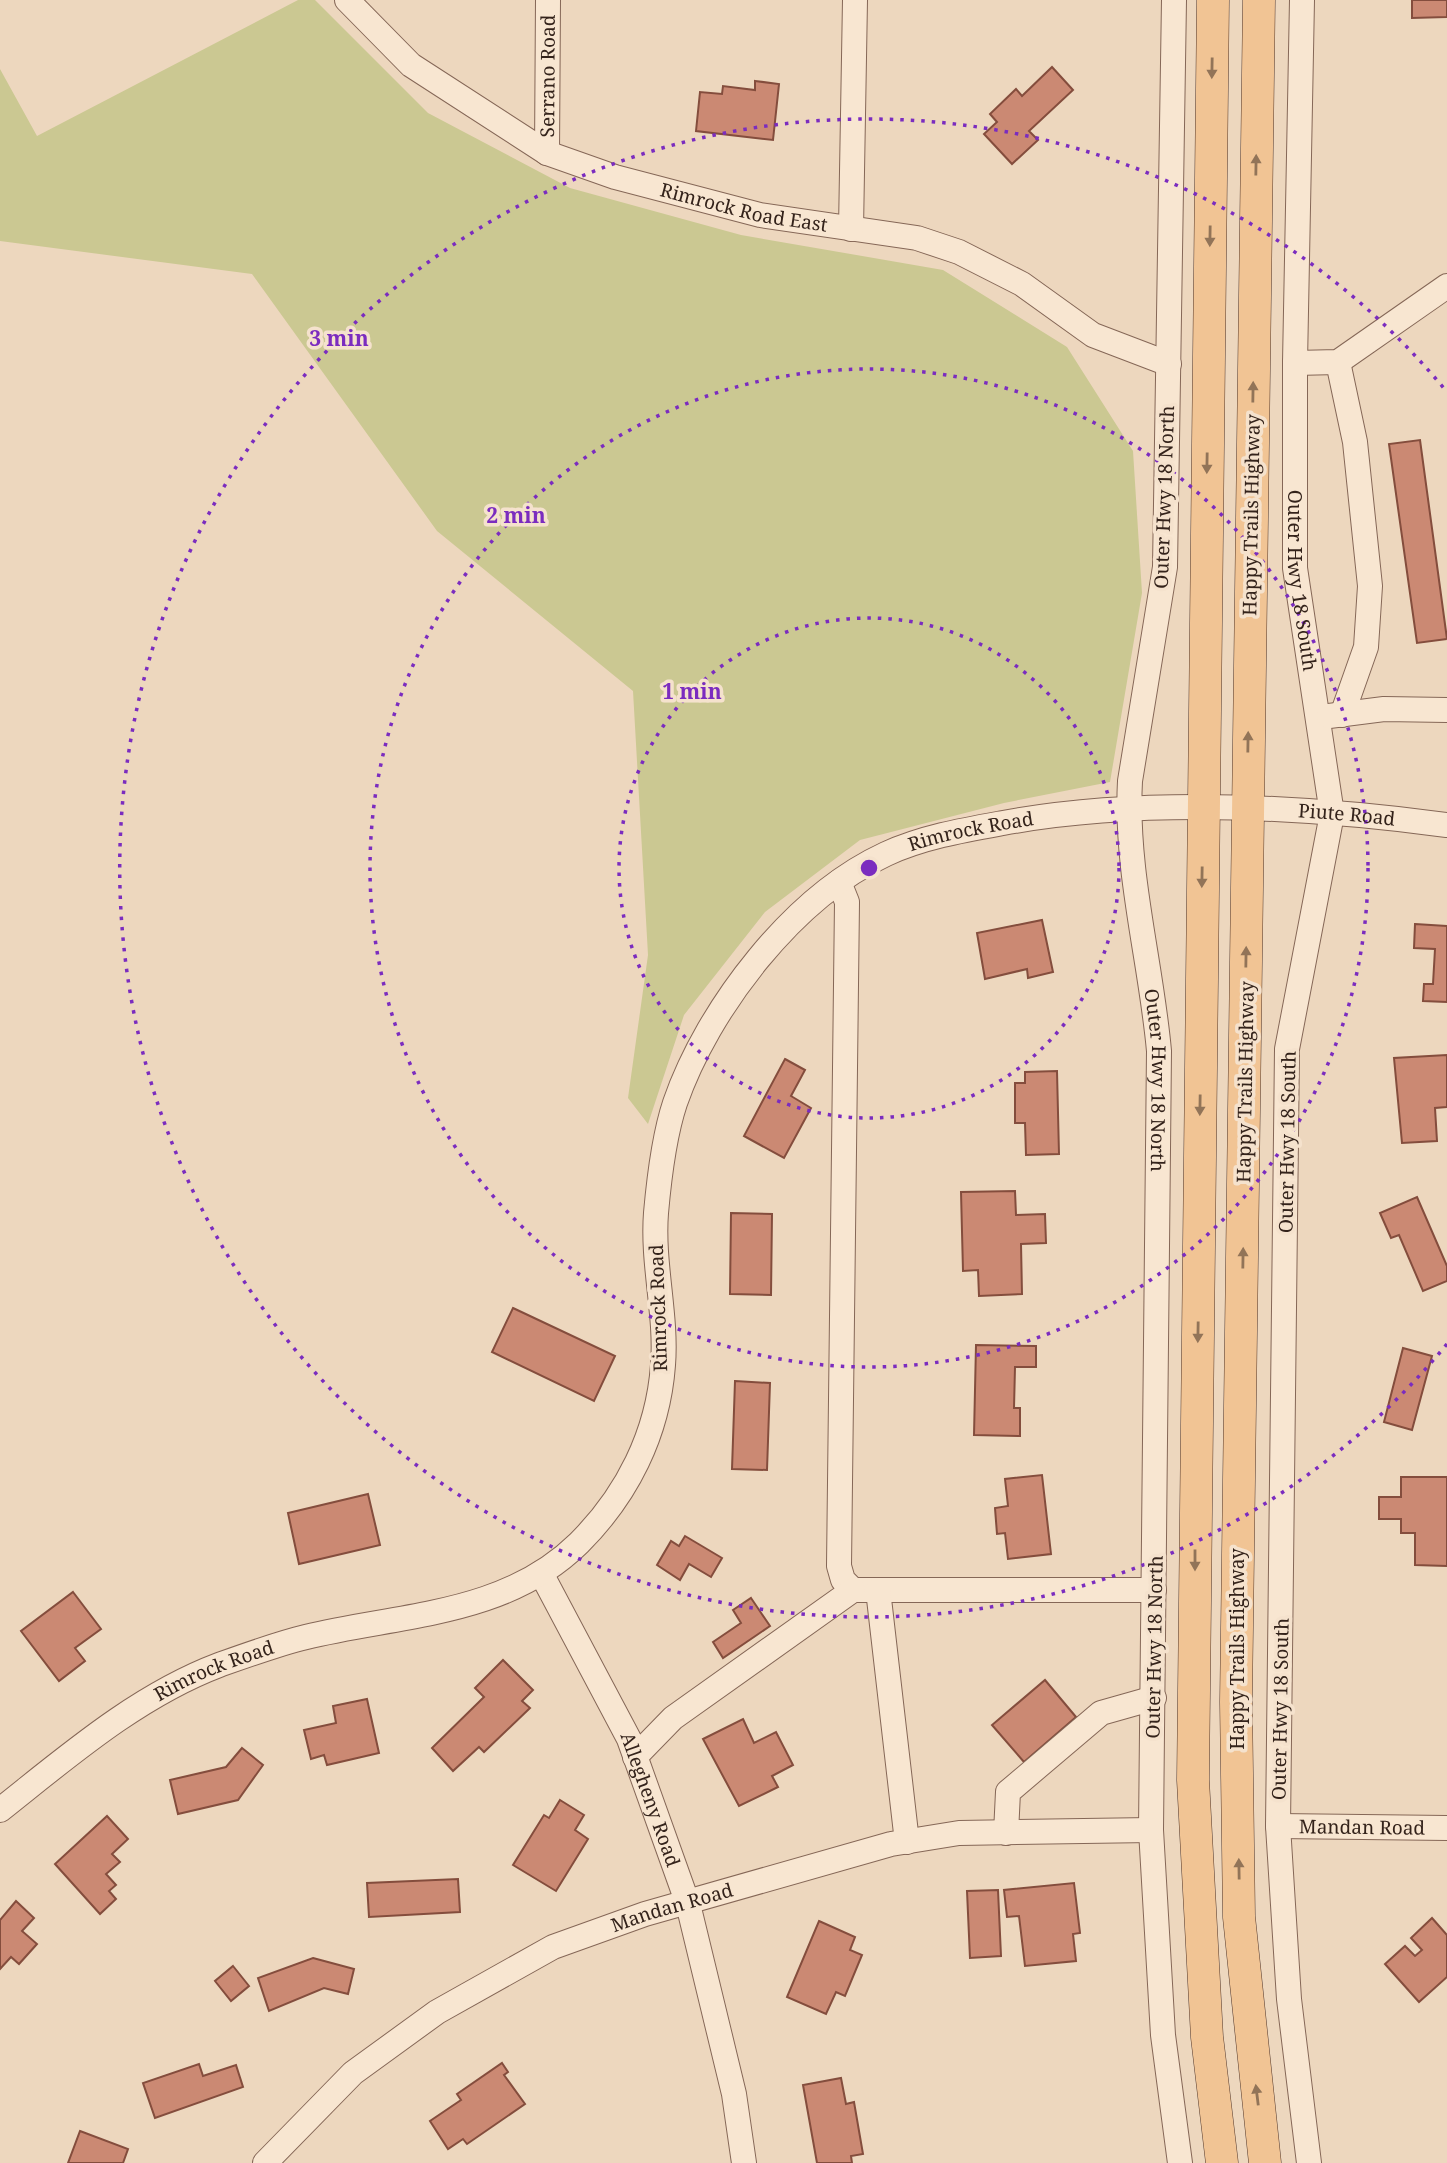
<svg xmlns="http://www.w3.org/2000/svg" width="1447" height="2163" font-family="'Noto Serif',serif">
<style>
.green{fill:#cbc892}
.building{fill:#cb8973;stroke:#844d3d;stroke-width:2}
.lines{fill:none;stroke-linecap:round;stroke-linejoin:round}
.minor-casing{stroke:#856757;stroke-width:26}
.major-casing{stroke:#52372b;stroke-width:33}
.minor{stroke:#f8e6d1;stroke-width:24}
.major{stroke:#f1c494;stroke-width:32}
.oneway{fill:#927458}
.ring{fill:none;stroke:#7b2cbf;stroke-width:3.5;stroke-dasharray:3.5 7}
.labels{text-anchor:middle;stroke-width:7;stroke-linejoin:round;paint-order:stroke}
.street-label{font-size:19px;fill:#34231b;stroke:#f5e2cd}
.centre{fill:#7b2cbf;stroke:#f5e2cd;stroke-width:3.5}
.ring-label{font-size:21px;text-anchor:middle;font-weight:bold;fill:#7b2cbf;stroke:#f5e2cd;stroke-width:7;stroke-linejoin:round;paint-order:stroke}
</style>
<rect width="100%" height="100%" fill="#edd7be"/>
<polygon class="green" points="298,0 315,0 428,113 570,188 741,235 943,270 1067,347 1133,451 1142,593 1110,782 1004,803 860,840 765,912 684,1015 648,1124 628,1098 648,955 633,691 437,531 252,274 0,241 0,69 37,136"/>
<g class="building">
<polygon points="1412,0 1447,0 1447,17 1412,18"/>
<polygon points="1052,67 1073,90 1029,131 1038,140 1012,164 984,134 997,122 990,114 1016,89 1022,96"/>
<polygon points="755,81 779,84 773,140 696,131 700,92 722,94 723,86 755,90"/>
<polygon points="1420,440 1447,639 1417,643 1389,444"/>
<polygon points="1042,920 1053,972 1028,978 1027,969 985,979 977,933"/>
<polygon points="1415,924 1447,926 1447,1002 1423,1001 1424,984 1433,984 1435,949 1414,948"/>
<polygon points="1447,1055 1447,1107 1435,1108 1437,1141 1402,1143 1394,1058"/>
<polygon points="785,1059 805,1070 791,1096 811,1108 784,1158 744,1136"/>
<polygon points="1057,1071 1059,1154 1026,1155 1025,1123 1015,1123 1015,1083 1025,1083 1025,1072"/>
<polygon points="1015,1191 1016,1215 1045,1214 1046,1243 1021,1244 1022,1294 979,1296 978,1270 963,1271 961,1192"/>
<polygon points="1417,1197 1447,1266 1447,1281 1423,1291 1399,1235 1391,1238 1380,1213"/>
<polygon points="731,1213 772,1214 771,1295 730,1294"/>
<polygon points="513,1308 615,1356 594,1401 492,1352"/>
<polygon points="976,1345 1036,1346 1036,1367 1015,1367 1014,1408 1020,1408 1020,1436 974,1435"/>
<polygon points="1403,1348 1432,1356 1412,1430 1384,1422"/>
<polygon points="735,1381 770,1383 767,1470 732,1469"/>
<polygon points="1042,1475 1051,1554 1008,1559 1005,1533 997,1534 995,1508 1008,1506 1005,1479"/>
<polygon points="1401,1477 1447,1477 1447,1566 1415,1565 1415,1533 1401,1533 1401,1519 1379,1519 1379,1497 1401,1497"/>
<polygon points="368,1494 380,1545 299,1564 288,1513"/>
<polygon points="685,1536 722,1558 711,1577 689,1564 680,1580 657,1565 671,1541 679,1546"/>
<polygon points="73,1592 101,1629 75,1648 85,1661 59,1681 21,1631"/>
<polygon points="751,1598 770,1626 723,1658 713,1642 741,1623 733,1610"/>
<polygon points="503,1660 533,1690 522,1701 530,1708 484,1752 479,1747 453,1771 432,1748 484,1697 475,1688"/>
<polygon points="1045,1680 1076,1717 1024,1762 992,1725"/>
<polygon points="367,1699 379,1753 327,1765 324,1755 311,1759 304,1730 336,1723 333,1706"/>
<polygon points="743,1719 754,1743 776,1732 793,1765 772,1776 778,1787 739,1806 703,1739"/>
<polygon points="242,1748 263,1765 238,1800 178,1814 170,1780 226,1767"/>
<polygon points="560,1800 584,1815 575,1830 588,1839 556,1891 513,1865 544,1815 549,1818"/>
<polygon points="107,1816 128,1839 112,1854 120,1862 106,1874 116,1885 109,1891 116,1899 100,1914 55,1864"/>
<polygon points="458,1879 460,1912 369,1917 367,1883"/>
<polygon points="1074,1883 1080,1933 1073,1934 1076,1961 1025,1966 1019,1916 1007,1917 1004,1890"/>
<polygon points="998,1890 1001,1956 970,1958 967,1891"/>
<polygon points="16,1901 34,1918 22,1931 37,1944 19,1964 11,1957 0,1969 0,1920"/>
<polygon points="1432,1918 1447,1935 1447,1977 1419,2002 1385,1964 1405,1946 1415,1956 1422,1950 1411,1938"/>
<polygon points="819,1921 855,1937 850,1950 862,1955 845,1996 836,1992 826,2014 787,1997"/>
<polygon points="313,1958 354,1969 348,1994 324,1988 269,2011 258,1978"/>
<polygon points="233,1966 249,1986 231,2001 215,1981"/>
<polygon points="502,2063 508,2072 504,2075 525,2104 467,2144 463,2139 448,2149 430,2121 461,2100 457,2094"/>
<polygon points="199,2064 203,2076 236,2065 243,2087 155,2118 143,2083"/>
<polygon points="841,2078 846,2104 854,2102 863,2154 851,2156 852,2163 817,2163 803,2085"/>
<polygon points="80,2131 128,2149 123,2163 68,2163"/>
</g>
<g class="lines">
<g class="minor-casing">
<g id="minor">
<path id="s1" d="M347 0 411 65 547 153 615 177 760 215 917 238 959 252 1022 284 1093 335 1169 364"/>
<path id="s2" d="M1174 0 1165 567 1130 781C1125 872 1151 961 1159 1051L1151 1830 1163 2035 1180 2163"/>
<path id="s3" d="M1302 0 1295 363V568L1332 814 1287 1049 1278 1826 1289 1999 1309 2163"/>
<path id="s4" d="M547 153 548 0"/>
<polyline points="851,229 855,0"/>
<polyline points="1338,362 1355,442 1370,586 1366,647 1342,715"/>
<polyline points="1295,363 1338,362 1447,286"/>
<polyline points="1329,716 1384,709 1447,710"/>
<polyline points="839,882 847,902 839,1566 843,1580 853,1590 1154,1590"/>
<path id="s5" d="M541 1573 629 1739 688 1904 734 2094 744 2163"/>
<polyline points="878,1590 907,1842"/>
<polyline points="635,1757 673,1718 853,1590"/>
<path id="s6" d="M0 1810C67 1757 137 1696 219 1665 247 1655 277 1644 306 1637 400 1614 505 1616 579 1543 627 1495 658 1434 663 1365 667 1315 652 1264 656 1213 659 1179 664 1136 675 1103 708 1008 793 897 886 854 923 837 964 830 1003 823 1146 797 1303 806 1447 825"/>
<path id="s7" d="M1278 1826 1447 1828"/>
<polyline points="1006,1833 1008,1792 1101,1713 1154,1698"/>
<path id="s8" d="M265 2163 353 2073 437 2012 553 1947 645 1914 891 1844 959 1833 1151 1830"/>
</g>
</g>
<g class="major-casing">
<g id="major">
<polyline points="1213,0 1193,1780 1207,2037 1222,2163"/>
<polyline points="1259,0 1236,1702 1239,1917 1265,2163"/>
</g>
</g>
<use href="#minor" class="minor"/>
<use href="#major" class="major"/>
</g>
<defs><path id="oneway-solid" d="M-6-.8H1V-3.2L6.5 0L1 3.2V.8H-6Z" transform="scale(1.75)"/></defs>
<g class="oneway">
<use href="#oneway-solid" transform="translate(1212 68) rotate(91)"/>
<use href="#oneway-solid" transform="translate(1256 165) rotate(-89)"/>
<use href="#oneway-solid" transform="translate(1210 236) rotate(91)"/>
<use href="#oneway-solid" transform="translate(1253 392) rotate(-89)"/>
<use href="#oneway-solid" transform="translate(1207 463) rotate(91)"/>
<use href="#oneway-solid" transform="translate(1248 742) rotate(-89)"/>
<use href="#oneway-solid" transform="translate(1202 877) rotate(91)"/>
<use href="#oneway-solid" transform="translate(1246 957) rotate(-89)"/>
<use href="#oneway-solid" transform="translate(1200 1105) rotate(91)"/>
<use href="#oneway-solid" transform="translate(1243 1258) rotate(-89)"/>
<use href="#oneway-solid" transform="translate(1198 1332) rotate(91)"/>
<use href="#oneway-solid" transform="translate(1195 1560) rotate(90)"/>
<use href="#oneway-solid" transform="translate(1239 1869) rotate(-91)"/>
<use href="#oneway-solid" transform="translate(1257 2095) rotate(-97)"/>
</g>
<g class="ring">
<circle cx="869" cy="868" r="250"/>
<circle cx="869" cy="868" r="499"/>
<path d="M1447 1344A749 749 0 1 1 1447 392"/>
</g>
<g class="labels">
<g class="street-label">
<text dy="7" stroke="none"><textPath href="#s4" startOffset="77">Serrano Road</textPath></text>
<text dy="7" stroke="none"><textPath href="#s1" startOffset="458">Rimrock Road East</textPath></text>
<text transform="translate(1164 497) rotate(-88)" y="7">Outer Hwy 18 North</text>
<text transform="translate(1251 515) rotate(-89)" y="7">Happy Trails Highway</text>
<text dy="7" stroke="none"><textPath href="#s3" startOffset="581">Outer Hwy 18 South</textPath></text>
<text dy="7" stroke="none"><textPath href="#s6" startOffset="1914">Piute Road</textPath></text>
<text dy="7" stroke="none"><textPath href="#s6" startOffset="1536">Rimrock Road</textPath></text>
<text dy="7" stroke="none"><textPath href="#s2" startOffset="1085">Outer Hwy 18 North</textPath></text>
<text transform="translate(1245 1082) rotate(-89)" y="7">Happy Trails Highway</text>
<text transform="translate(1287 1142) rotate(-89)" y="7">Outer Hwy 18 South</text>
<text transform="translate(658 1308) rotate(-92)" y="7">Rimrock Road</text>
<text transform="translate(1154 1647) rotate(-89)" y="7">Outer Hwy 18 North</text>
<text transform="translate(1237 1649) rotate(-90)" y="7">Happy Trails Highway</text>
<text dy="7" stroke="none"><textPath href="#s6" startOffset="257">Rimrock Road</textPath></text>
<text transform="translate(1280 1709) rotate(-89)" y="7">Outer Hwy 18 South</text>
<text dy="7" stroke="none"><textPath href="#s5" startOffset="252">Allegheny Road</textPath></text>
<text dy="7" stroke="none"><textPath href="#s7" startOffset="84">Mandan Road</textPath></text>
<text dy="7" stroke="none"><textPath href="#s8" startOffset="488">Mandan Road</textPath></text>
</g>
</g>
<circle cx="869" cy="868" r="10" class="centre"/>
<g class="ring-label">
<text x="339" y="346">3 min</text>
<text x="516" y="523">2 min</text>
<text x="692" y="699">1 min</text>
</g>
</svg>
